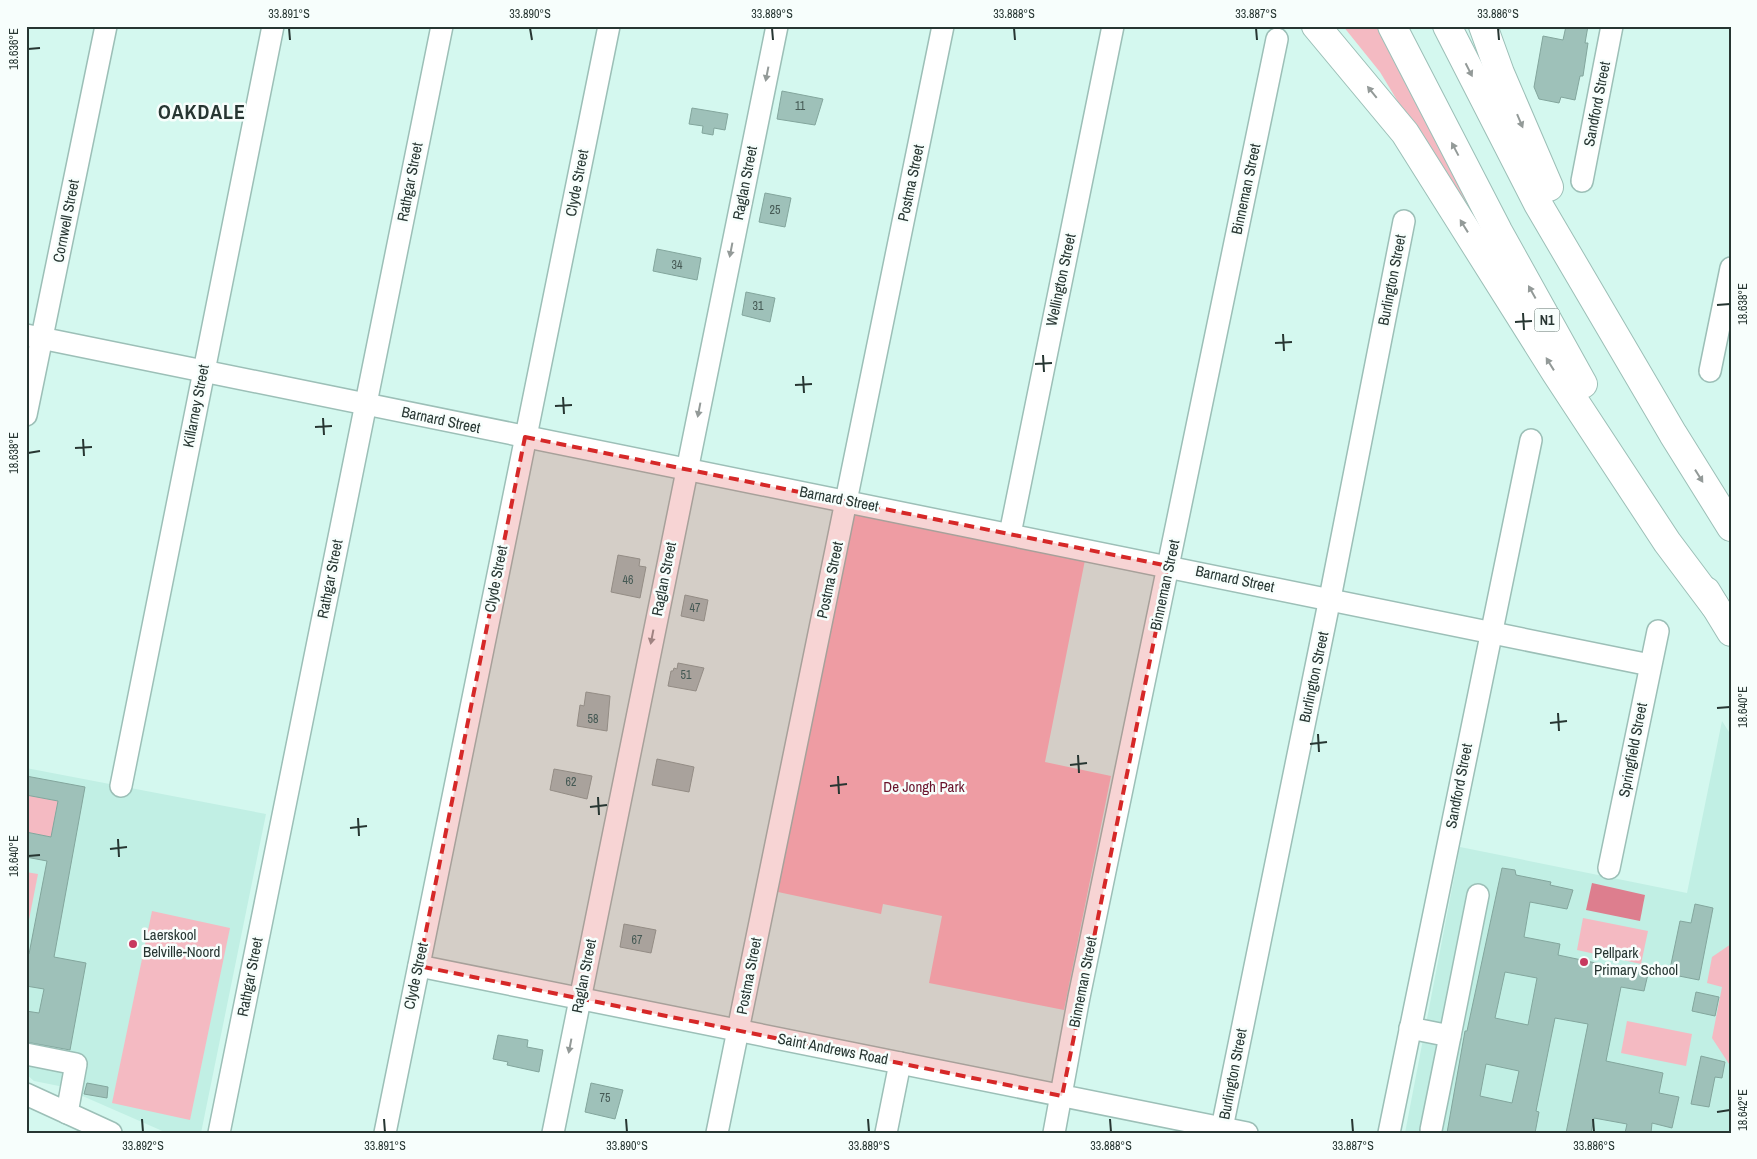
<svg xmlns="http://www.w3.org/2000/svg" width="1757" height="1159" font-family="'Archivo Narrow',sans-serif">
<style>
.built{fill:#c1efe4}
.green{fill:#f4bac2}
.water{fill:#dd7e8e}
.building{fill:#9ec1b9;stroke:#83a69d;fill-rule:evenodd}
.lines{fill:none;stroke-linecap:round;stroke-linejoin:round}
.minor-casing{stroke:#9cbfb7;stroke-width:24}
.highway-casing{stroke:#9cbfb7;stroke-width:30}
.minor{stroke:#fff;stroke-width:21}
.highway{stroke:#fff;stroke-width:28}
.oneway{fill:#939a98}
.marked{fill:#d62828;fill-opacity:0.2;stroke:#d62828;stroke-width:4;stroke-dasharray:10 6;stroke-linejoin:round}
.ticks{fill:none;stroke:#273632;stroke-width:2}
.poi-dot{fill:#c8385e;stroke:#f7fefc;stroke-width:2}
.labels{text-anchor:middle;stroke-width:5;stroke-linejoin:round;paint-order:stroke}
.number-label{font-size:12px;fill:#455954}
.shield{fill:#f7fefc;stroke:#65726f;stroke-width:1}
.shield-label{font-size:14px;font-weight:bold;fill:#273632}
.street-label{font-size:15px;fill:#273632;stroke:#f7fefc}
.park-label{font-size:15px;fill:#69132b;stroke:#f7fefc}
.poi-label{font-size:15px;fill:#273632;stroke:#f7fefc;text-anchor:start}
.district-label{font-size:20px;font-weight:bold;letter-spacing:1px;fill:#273632;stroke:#f7fefc}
.neatline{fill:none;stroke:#273632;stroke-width:2}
.ticks-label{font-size:12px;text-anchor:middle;fill:#273632}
</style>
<rect width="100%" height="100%" fill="#d4f8ef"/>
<g class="built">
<polygon points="1722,721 1731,735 1731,1133 1405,1133 1460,847 1687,893"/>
<polygon points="26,768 266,814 201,1133 167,1133 78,1094 79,1090 34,1081 26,1074"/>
</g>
<g class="green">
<polygon points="1343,26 1378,26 1480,221 1478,226 1473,226 1380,72"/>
<polygon points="858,513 1085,560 1045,762 1111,776 1064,1010 929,983 942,916 883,904 881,914 778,892 853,517"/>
<polygon points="26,795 58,801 51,837 26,832"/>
<polygon points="26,872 38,874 26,935"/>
<polygon points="152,911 230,928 190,1120 112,1103"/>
<polygon points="1583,918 1648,931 1641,964 1577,950"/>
<polygon points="1731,944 1731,1067 1712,1038 1722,987 1707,983 1712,957"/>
<polygon points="1627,1021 1692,1034 1686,1066 1621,1053"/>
</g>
<polygon class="water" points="1592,883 1645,895 1640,921 1586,910"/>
<g class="building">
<polygon points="1566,26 1588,26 1585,43 1588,43 1583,76 1580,76 1575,100 1561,97 1559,103 1539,99 1534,87 1543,36 1563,40"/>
<polygon points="782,91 823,99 815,125 777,119"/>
<polygon points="692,108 728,114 725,130 714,128 713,135 702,133 703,126 689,124"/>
<polygon points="765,193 791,198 785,227 759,222"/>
<polygon points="657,249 701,258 697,280 653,271"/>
<polygon points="746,292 775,298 770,322 742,315"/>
<polygon points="618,555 640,559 639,566 646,567 640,598 611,592"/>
<polygon points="685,595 708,600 704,621 681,616"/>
<polygon points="678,663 704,668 696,691 668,686 671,671 673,671 674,668 677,669"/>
<polygon points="586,692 610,696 607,731 577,726 580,705 584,706"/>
<polygon points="657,759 694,767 689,792 652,785"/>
<polygon points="554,769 592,776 587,799 550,790"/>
<polygon points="26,776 85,787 54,957 86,963 70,1050 26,1042 26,1011 39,1013 44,989 26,986 26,953 29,954 47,861 26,857 26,832 51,837 58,801 26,795"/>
<path d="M1502 868 1515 870 1516 875 1551 882 1550 885 1573 890 1567 909 1530 902 1524 937 1560 944 1558 955 1648 974 1644 991 1621 987 1606 1061 1663 1073 1659 1093 1679 1097 1672 1128 1652 1123 1651 1133H1625L1627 1124 1594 1118 1591 1133H1566L1588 1024 1555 1018 1536 1111 1539 1112 1535 1133H1447L1465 1031H1467ZM1505 972 1537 978 1528 1025 1495 1018ZM1486 1064 1519 1071 1512 1103 1480 1096Z"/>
<polygon points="1695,904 1713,908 1699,980 1669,974 1680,921 1691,923"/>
<polygon points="624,924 656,930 651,953 620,947"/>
<polygon points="1696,992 1719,997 1715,1016 1692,1011"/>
<polygon points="498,1035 528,1040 527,1047 543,1050 539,1072 507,1065 508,1062 493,1059"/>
<polygon points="1701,1056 1725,1062 1722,1078 1715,1077 1709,1107 1691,1104"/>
<polygon points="87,1083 108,1087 107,1098 84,1094"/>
<polygon points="591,1083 623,1090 615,1119 585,1112"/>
</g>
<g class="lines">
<g class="minor-casing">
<g id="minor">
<polyline points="1582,181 1612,26"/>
<polyline points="26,335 1650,665"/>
<polyline points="1710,371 1731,268"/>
<polyline points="26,415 106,26"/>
<polyline points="1010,534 1113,26"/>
<polyline points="121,786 273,26"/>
<polyline points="1609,868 1658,631"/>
<polyline points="419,966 1247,1133"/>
<polyline points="1410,1028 1450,1036 1478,895"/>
<polyline points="26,1054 76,1064 67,1113"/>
<polyline points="26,1094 111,1133"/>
<polyline points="1431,1130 1450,1036"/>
<polyline points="219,1133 442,26"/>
<polyline points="385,1133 609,26"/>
<polyline points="553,1133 777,26"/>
<polyline points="717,1133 943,26"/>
<polyline points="886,1133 900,1063"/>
<polyline points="1054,1133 1079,997 1277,39"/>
<polyline points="1221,1133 1332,588 1404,221"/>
<polyline points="1389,1133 1531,440"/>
</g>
</g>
<g class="highway-casing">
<g id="highway">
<polyline points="1316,26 1405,133 1556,373 1667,542 1715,606"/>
<polyline points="1392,26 1498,231 1583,384"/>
<polyline points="1447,26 1538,204 1673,434 1731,527"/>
<polyline points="1483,26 1500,73 1549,187"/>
<polyline points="1706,591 1731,632"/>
</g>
</g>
<use href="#minor" class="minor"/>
<use href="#highway" class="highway"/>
</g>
<defs><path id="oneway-solid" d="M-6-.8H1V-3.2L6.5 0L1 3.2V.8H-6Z" transform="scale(1.25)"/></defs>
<g class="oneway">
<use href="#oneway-solid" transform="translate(1469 70) rotate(63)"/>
<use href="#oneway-solid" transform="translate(767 74) rotate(101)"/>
<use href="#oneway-solid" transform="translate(1372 92) rotate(-129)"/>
<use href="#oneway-solid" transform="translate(1520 121) rotate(67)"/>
<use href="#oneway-solid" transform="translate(1455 149) rotate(-118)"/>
<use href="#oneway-solid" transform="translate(1464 226) rotate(-122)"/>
<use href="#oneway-solid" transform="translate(731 250) rotate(101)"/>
<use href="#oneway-solid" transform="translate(1532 292) rotate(-119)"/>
<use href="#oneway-solid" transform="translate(1550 364) rotate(-122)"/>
<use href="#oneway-solid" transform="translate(699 410) rotate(101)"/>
<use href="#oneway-solid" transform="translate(1699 476) rotate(58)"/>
<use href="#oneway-solid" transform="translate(652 637) rotate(101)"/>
<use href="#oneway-solid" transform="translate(570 1046) rotate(101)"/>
</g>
<path class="marked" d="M525 437 1169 566 1062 1096 419 966Z"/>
<path class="ticks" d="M289 28 290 40M530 28 532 40M772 28 773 40M1014 28 1015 40M1256 28 1257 40M1498 28 1499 40M28 49 40 48M1717 305 1730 304M1523 313 1524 330M1515 322 1532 321M1283 334 1284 351M1275 343 1292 342M1043 355 1044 372M1035 364 1052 363M803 376 804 393M795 385 812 384M563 397 564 414M555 406 572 405M323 418 324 435M315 427 332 426M83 439 84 456M75 448 92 447M28 453 40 451M1717 708 1730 707M1558 713 1559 731M1550 723 1567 721M1318 734 1319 752M1310 744 1327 742M1078 755 1079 773M1070 765 1087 763M838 776 839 794M830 786 847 784M598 797 599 815M590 807 607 805M358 818 359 836M350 828 367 826M118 839 119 857M110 849 127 847M28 856 40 855M1717 1112 1730 1110M142 1119 143 1132M384 1119 385 1132M626 1119 627 1132M868 1119 869 1132M1110 1119 1111 1132M1352 1119 1353 1132M1593 1119 1594 1132"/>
<g class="poi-dot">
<circle cx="133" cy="944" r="5"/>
<circle cx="1584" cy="962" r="5"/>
</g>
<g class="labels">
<g class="number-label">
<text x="800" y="110">11</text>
<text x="775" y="214">25</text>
<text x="677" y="269">34</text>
<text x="758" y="310">31</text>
<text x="628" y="584">46</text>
<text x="695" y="612">47</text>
<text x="686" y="679">51</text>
<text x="593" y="723">58</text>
<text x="571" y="786">62</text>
<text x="637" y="944">67</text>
<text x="605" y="1102">75</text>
</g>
<rect class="shield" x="1534.5" y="308.5" width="25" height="23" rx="4"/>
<g class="shield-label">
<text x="1547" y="325">N1</text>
</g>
<g class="street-label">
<text transform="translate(1597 104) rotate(-79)" y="5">Sandford Street</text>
<text transform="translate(410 182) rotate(-79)" y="5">Rathgar Street</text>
<text transform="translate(577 183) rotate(-79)" y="5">Clyde Street</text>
<text transform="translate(745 183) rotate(-79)" y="5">Raglan Street</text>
<text transform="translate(911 183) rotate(-78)" y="5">Postma Street</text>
<text transform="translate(1246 189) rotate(-78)" y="5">Binneman Street</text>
<text transform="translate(66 221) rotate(-79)" y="5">Cornwell Street</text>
<text transform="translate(1061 280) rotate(-78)" y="5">Wellington Street</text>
<text transform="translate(1392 280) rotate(-79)" y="5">Burlington Street</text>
<text transform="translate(196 406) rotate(-79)" y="5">Killarney Street</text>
<text transform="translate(441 420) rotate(12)" y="5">Barnard Street</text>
<text transform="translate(839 499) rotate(11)" y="5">Barnard Street</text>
<text transform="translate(330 579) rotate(-79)" y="5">Rathgar Street</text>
<text transform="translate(496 579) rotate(-79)" y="5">Clyde Street</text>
<text transform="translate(664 579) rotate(-79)" y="5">Raglan Street</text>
<text transform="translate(1235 579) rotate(12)" y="5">Barnard Street</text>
<text transform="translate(830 580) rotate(-78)" y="5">Postma Street</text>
<text transform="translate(1165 585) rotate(-78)" y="5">Binneman Street</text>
<text transform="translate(1314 677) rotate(-78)" y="5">Burlington Street</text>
<text transform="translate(1633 750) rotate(-79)" y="5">Springfield Street</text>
<text transform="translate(1459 786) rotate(-79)" y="5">Sandford Street</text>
<text transform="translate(416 976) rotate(-78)" y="5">Clyde Street</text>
<text transform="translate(584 976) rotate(-79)" y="5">Raglan Street</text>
<text transform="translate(749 976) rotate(-79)" y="5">Postma Street</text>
<text transform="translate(250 977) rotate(-79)" y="5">Rathgar Street</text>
<text transform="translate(1083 982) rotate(-79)" y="5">Binneman Street</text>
<text transform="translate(833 1049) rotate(11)" y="5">Saint Andrews Road</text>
<text transform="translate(1233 1074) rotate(-79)" y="5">Burlington Street</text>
</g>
<g class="park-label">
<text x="924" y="792">De Jongh Park</text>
</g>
<g class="poi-label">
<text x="143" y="940">Laerskool<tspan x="143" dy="17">Belville-Noord</tspan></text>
<text x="1594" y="958">Pellpark<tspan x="1594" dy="17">Primary School</tspan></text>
</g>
<g class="district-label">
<text x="202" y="119">OAKDALE</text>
</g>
</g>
<rect width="1757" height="1159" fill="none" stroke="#f7fefc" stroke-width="55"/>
<rect x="28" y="28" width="1702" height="1104" class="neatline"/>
<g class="ticks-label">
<text x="289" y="18">33.891°S</text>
<text x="530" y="18">33.890°S</text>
<text x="772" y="18">33.889°S</text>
<text x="1014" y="18">33.888°S</text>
<text x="1256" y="18">33.887°S</text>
<text x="1498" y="18">33.886°S</text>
<text transform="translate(14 49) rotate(-90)" y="4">18.636°E</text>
<text transform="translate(1743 304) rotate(-90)" y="4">18.638°E</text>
<text transform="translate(14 453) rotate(-90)" y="4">18.638°E</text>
<text transform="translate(1743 707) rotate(-90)" y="4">18.640°E</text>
<text transform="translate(14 856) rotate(-90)" y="4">18.640°E</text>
<text transform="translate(1743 1110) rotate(-90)" y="4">18.642°E</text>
<text x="143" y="1150">33.892°S</text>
<text x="385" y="1150">33.891°S</text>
<text x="627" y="1150">33.890°S</text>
<text x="869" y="1150">33.889°S</text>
<text x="1111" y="1150">33.888°S</text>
<text x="1353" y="1150">33.887°S</text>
<text x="1594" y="1150">33.886°S</text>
</g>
</svg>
